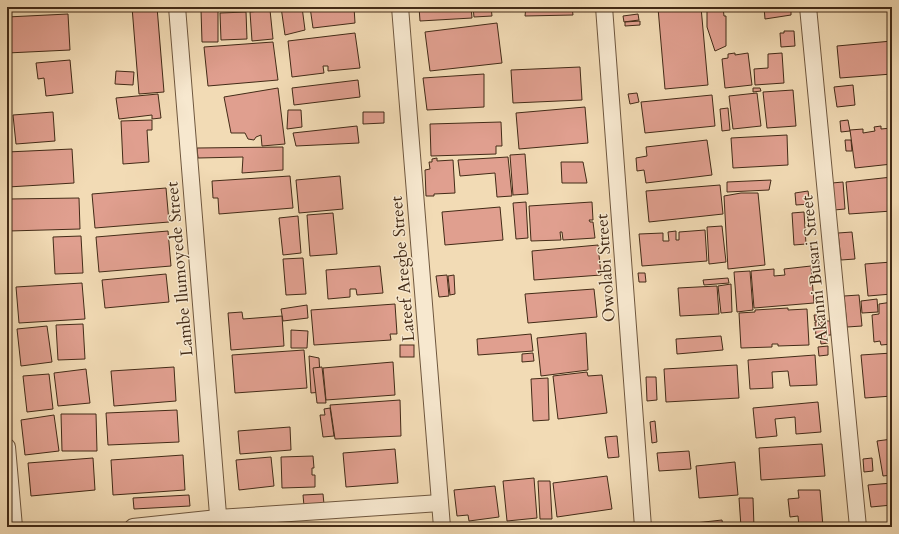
<svg xmlns="http://www.w3.org/2000/svg" width="899" height="534" font-family="Cardo,serif">
<style>
.building{fill:#e09f8f;stroke:#432b17}
.lines{fill:none;stroke-linecap:round;stroke-linejoin:round}
.street-casing{stroke:#6f573e;stroke-width:18}
.street{stroke:#f7e8cf;stroke-width:16}
.labels{text-anchor:middle;stroke-width:3;stroke-linejoin:round;paint-order:stroke}
.street-label{font-size:17px;fill:#432b17;stroke:#f7e8cf}
</style>
<rect width="100%" height="100%" fill="#f2dbb5"/>
<filter id="stains"><feTurbulence type="fractalNoise" baseFrequency=".005" numOctaves="4"/><feColorMatrix values="0 0 0 0 .2 0 0 0 0 .09 0 0 0 0 .02 0 0 0 .5 -.17"/></filter>
<radialGradient id="worn" r=".72"><stop offset=".6" stop-color="#630" stop-opacity="0"/><stop offset="1" stop-color="#630" stop-opacity=".3"/></radialGradient>
<g class="building">
<polygon points="7,7 56,7 56,8 7,12"/>
<polygon points="132,7 157,7 164,92 139,94"/>
<polygon points="281,7 302,7 305,30 285,35"/>
<polygon points="310,7 354,7 355,23 313,28"/>
<polygon points="419,7 471,7 472,18 420,21"/>
<polygon points="473,7 491,7 492,16 474,17"/>
<polygon points="526,7 572,7 573,15 525,16"/>
<polygon points="672,7 701,7 708,85 665,89 658,8"/>
<polygon points="707,7 723,7 724,16 726,16 726,46 715,51 707,27"/>
<polygon points="764,7 791,7 791,15 765,19"/>
<polygon points="201,10 218,10 218,42 202,42"/>
<polygon points="270,10 273,39 252,41 250,12"/>
<polygon points="246,12 247,39 221,40 220,13"/>
<polygon points="68,14 70,50 7,53 7,17"/>
<polygon points="638,14 639,20 624,22 623,16"/>
<polygon points="640,21 640,25 625,26 625,22"/>
<polygon points="497,23 502,63 430,71 425,32"/>
<polygon points="784,31 794,31 795,46 781,47 780,33 784,33"/>
<polygon points="355,33 360,68 328,71 328,66 323,66 324,73 292,77 288,41"/>
<polygon points="892,41 892,74 840,78 837,46"/>
<polygon points="273,42 278,80 208,86 204,47"/>
<polygon points="735,53 735,55 748,53 752,85 725,88 722,59 728,58 728,54"/>
<polygon points="782,53 784,83 755,85 754,69 768,68 768,54"/>
<polygon points="70,60 73,93 46,96 44,78 38,79 36,63"/>
<polygon points="580,67 582,100 513,103 511,70"/>
<polygon points="116,71 134,72 133,85 115,84"/>
<polygon points="484,74 484,107 427,110 423,78"/>
<polygon points="358,80 360,97 294,105 292,88"/>
<polygon points="853,85 855,105 837,107 834,87"/>
<polygon points="278,88 285,144 262,146 261,135 256,137 254,140 248,139 245,133 231,133 224,97"/>
<polygon points="753,88 760,88 761,91 753,92"/>
<polygon points="793,90 796,126 767,128 763,92"/>
<polygon points="637,93 639,102 630,104 628,94"/>
<polygon points="757,93 761,126 733,129 729,96"/>
<polygon points="158,94 161,118 152,119 152,115 119,119 116,98"/>
<polygon points="712,95 715,126 645,133 641,102"/>
<polygon points="585,107 588,143 519,149 516,113"/>
<polygon points="728,108 730,130 722,131 720,109"/>
<polygon points="288,110 301,110 302,127 287,129"/>
<polygon points="53,112 55,141 16,144 13,115"/>
<polygon points="363,112 384,112 384,123 363,124"/>
<polygon points="152,120 152,130 147,130 149,162 123,164 121,121"/>
<polygon points="848,120 850,131 841,132 840,121"/>
<polygon points="501,122 502,146 496,146 496,154 431,156 430,124"/>
<polygon points="357,126 359,143 296,146 293,133"/>
<polygon points="881,126 881,129 892,128 892,164 855,168 850,130 863,129 863,133 875,131 874,127"/>
<polygon points="787,135 788,165 733,168 731,138"/>
<polygon points="707,140 712,175 646,183 644,170 637,171 636,158 647,156 646,147"/>
<polygon points="845,140 851,140 852,151 846,151"/>
<polygon points="283,147 283,170 242,173 243,157 198,158 197,148"/>
<polygon points="72,149 74,183 8,187 7,152"/>
<polygon points="525,154 528,194 513,195 510,155"/>
<polygon points="508,157 512,196 497,197 495,173 460,176 458,160"/>
<polygon points="437,158 437,161 453,160 455,193 434,194 434,196 426,196 425,170 430,169 429,162 432,162 432,159"/>
<polygon points="561,162 583,162 587,183 562,183"/>
<polygon points="290,176 293,208 219,214 218,198 213,198 212,181"/>
<polygon points="340,176 343,209 299,213 296,180"/>
<polygon points="892,177 892,211 849,214 846,182"/>
<polygon points="771,180 769,190 727,192 727,182"/>
<polygon points="843,182 845,209 834,210 832,183"/>
<polygon points="720,185 723,214 649,222 646,191"/>
<polygon points="166,188 169,222 95,228 92,194"/>
<polygon points="808,191 810,204 796,205 795,193"/>
<polygon points="741,193 758,193 765,265 728,269 724,196"/>
<polygon points="79,198 80,229 9,231 9,199"/>
<polygon points="526,202 528,238 516,239 513,203"/>
<polygon points="592,202 593,220 589,220 590,222 593,222 595,238 563,240 562,232 560,232 561,240 531,241 529,206"/>
<polygon points="500,207 503,240 445,245 442,212"/>
<polygon points="804,212 806,244 794,245 792,213"/>
<polygon points="333,213 337,254 310,256 307,215"/>
<polygon points="298,216 301,253 283,255 279,218"/>
<polygon points="722,226 726,262 709,264 707,227"/>
<polygon points="705,230 707,261 642,266 639,234 663,233 663,241 669,241 668,232 676,231 676,240 679,240 679,232"/>
<polygon points="168,231 171,266 99,272 96,237"/>
<polygon points="852,232 855,259 841,260 838,233"/>
<polygon points="81,236 83,273 55,274 53,237"/>
<polygon points="598,245 601,275 534,280 532,251"/>
<polygon points="303,258 306,294 286,295 283,259"/>
<polygon points="892,262 892,294 868,296 865,264"/>
<polygon points="380,266 383,293 357,295 356,289 350,289 350,297 328,299 326,270"/>
<polygon points="811,266 814,303 754,308 751,271 774,269 774,276 785,275 784,269"/>
<polygon points="750,271 753,310 737,312 734,272"/>
<polygon points="638,273 645,273 646,282 639,282"/>
<polygon points="166,274 169,302 105,308 102,280"/>
<polygon points="447,275 449,296 439,297 436,276"/>
<polygon points="454,275 455,294 450,295 448,276"/>
<polygon points="728,278 729,283 704,285 703,280"/>
<polygon points="82,283 85,319 19,323 16,287"/>
<polygon points="731,284 732,312 721,313 718,286"/>
<polygon points="717,286 719,314 680,316 678,288"/>
<polygon points="594,289 597,317 528,323 525,294"/>
<polygon points="859,295 862,326 847,327 844,296"/>
<polygon points="877,299 878,312 862,313 861,301"/>
<polygon points="892,302 892,344 881,345 880,341 874,342 872,315 879,314 879,304"/>
<polygon points="395,304 397,334 390,334 391,340 314,345 311,310"/>
<polygon points="307,305 308,318 283,321 281,309"/>
<polygon points="788,308 788,310 807,309 809,345 778,346 778,344 772,344 772,347 741,348 739,313 755,312 755,310"/>
<polygon points="242,312 243,319 282,316 284,346 231,350 228,313"/>
<polygon points="814,315 825,315 825,321 815,321"/>
<polygon points="826,321 830,321 831,335 826,335"/>
<polygon points="815,322 824,322 825,335 827,335 828,343 821,344 820,337 816,337"/>
<polygon points="83,324 85,359 58,360 56,325"/>
<polygon points="47,326 52,362 21,366 17,329"/>
<polygon points="291,330 308,331 307,348 291,348"/>
<polygon points="586,333 588,370 541,376 537,338"/>
<polygon points="531,334 533,351 478,355 477,339"/>
<polygon points="721,336 723,350 677,354 676,339"/>
<rect x="400" y="345" width="14" height="12"/>
<polygon points="828,346 828,355 819,356 818,347"/>
<polygon points="304,350 307,388 235,393 232,355"/>
<polygon points="533,353 534,361 522,362 522,354"/>
<polygon points="892,353 892,396 865,398 861,355"/>
<polygon points="815,355 817,385 790,386 788,371 772,372 773,388 750,389 748,360"/>
<polygon points="309,356 319,358 321,392 311,393"/>
<polygon points="393,362 395,395 326,400 323,368"/>
<polygon points="737,365 739,398 666,402 664,369"/>
<polygon points="174,367 176,401 114,406 111,371"/>
<polygon points="322,367 326,403 317,403 313,368"/>
<polygon points="86,369 90,403 58,406 54,373"/>
<polygon points="587,372 588,376 602,375 607,413 558,419 553,376"/>
<polygon points="49,374 53,409 27,412 23,376"/>
<polygon points="646,377 656,377 657,400 647,401"/>
<polygon points="548,378 549,420 533,421 531,379"/>
<polygon points="400,400 401,436 335,439 330,405"/>
<polygon points="818,402 821,432 796,434 795,417 775,419 777,436 756,438 753,408"/>
<polygon points="330,408 334,436 323,437 320,415 325,415 324,409"/>
<polygon points="177,410 179,442 108,445 106,413"/>
<polygon points="61,414 96,414 97,451 62,451"/>
<polygon points="54,415 59,451 25,455 21,420"/>
<polygon points="655,421 657,442 652,443 650,422"/>
<polygon points="290,427 291,450 240,454 238,431"/>
<polygon points="617,436 619,457 608,458 605,437"/>
<polygon points="892,439 892,475 883,476 877,441"/>
<polygon points="822,444 825,476 761,480 759,448"/>
<polygon points="395,449 398,483 346,487 343,453"/>
<polygon points="689,451 691,469 659,471 657,453"/>
<polygon points="183,455 185,490 113,495 111,460"/>
<polygon points="313,456 314,468 312,468 312,475 315,475 315,487 282,488 281,457"/>
<polygon points="271,457 274,486 239,490 236,460"/>
<polygon points="93,458 95,490 31,496 28,463"/>
<polygon points="872,458 873,471 864,472 863,459"/>
<polygon points="735,462 738,495 699,498 696,466"/>
<polygon points="607,476 612,509 557,517 553,483"/>
<polygon points="534,478 537,518 507,521 503,481"/>
<polygon points="538,481 550,481 552,519 540,519"/>
<polygon points="892,483 892,505 871,507 868,485"/>
<polygon points="495,486 499,517 469,521 468,515 457,516 454,490"/>
<polygon points="798,490 820,490 823,527 799,527 798,516 790,517 788,499 799,498"/>
<polygon points="323,494 324,504 304,506 303,495"/>
<polygon points="189,495 190,506 134,509 133,498"/>
<polygon points="739,498 753,498 754,527 741,527"/>
<polygon points="722,520 723,527 678,527 677,525"/>
<polygon points="533,524 533,527 493,527"/>
</g>
<g class="lines">
<g class="street-casing">
<g id="street">
<polyline points="177,7 219,527"/>
<polyline points="400,7 442,527"/>
<polyline points="604,7 643,527"/>
<polyline points="808,7 858,527"/>
<polyline points="7,447 14,527"/>
<polyline points="133,527 218,518 440,503"/>
</g>
</g>
<use href="#street" class="street"/>
</g>
<g class="labels">
<g class="street-label">
<text transform="translate(605 268) rotate(-94)" y="6">Owolabi Street</text>
<text transform="translate(179 269) rotate(-95)" y="6">Lambe Ilumoyede Street</text>
<text transform="translate(402 269) rotate(-95)" y="6">Lateef Aregbe Street</text>
<text transform="translate(814 269) rotate(-96)" y="6">Akanni Busari Street</text>
</g>
</g>
<rect width="899" height="534" fill="none" stroke="#f2dbb5" stroke-width="24"/>
<rect x="8" y="8" width="883" height="518" fill="none" stroke="#432b17" stroke-width="2"/>
<rect x="12" y="12" width="875" height="510" fill="none" stroke="#432b17"/>
<rect width="100%" height="100%" filter="url(#stains)"/>
<rect width="100%" height="100%" fill="url(#worn)"/>
</svg>
